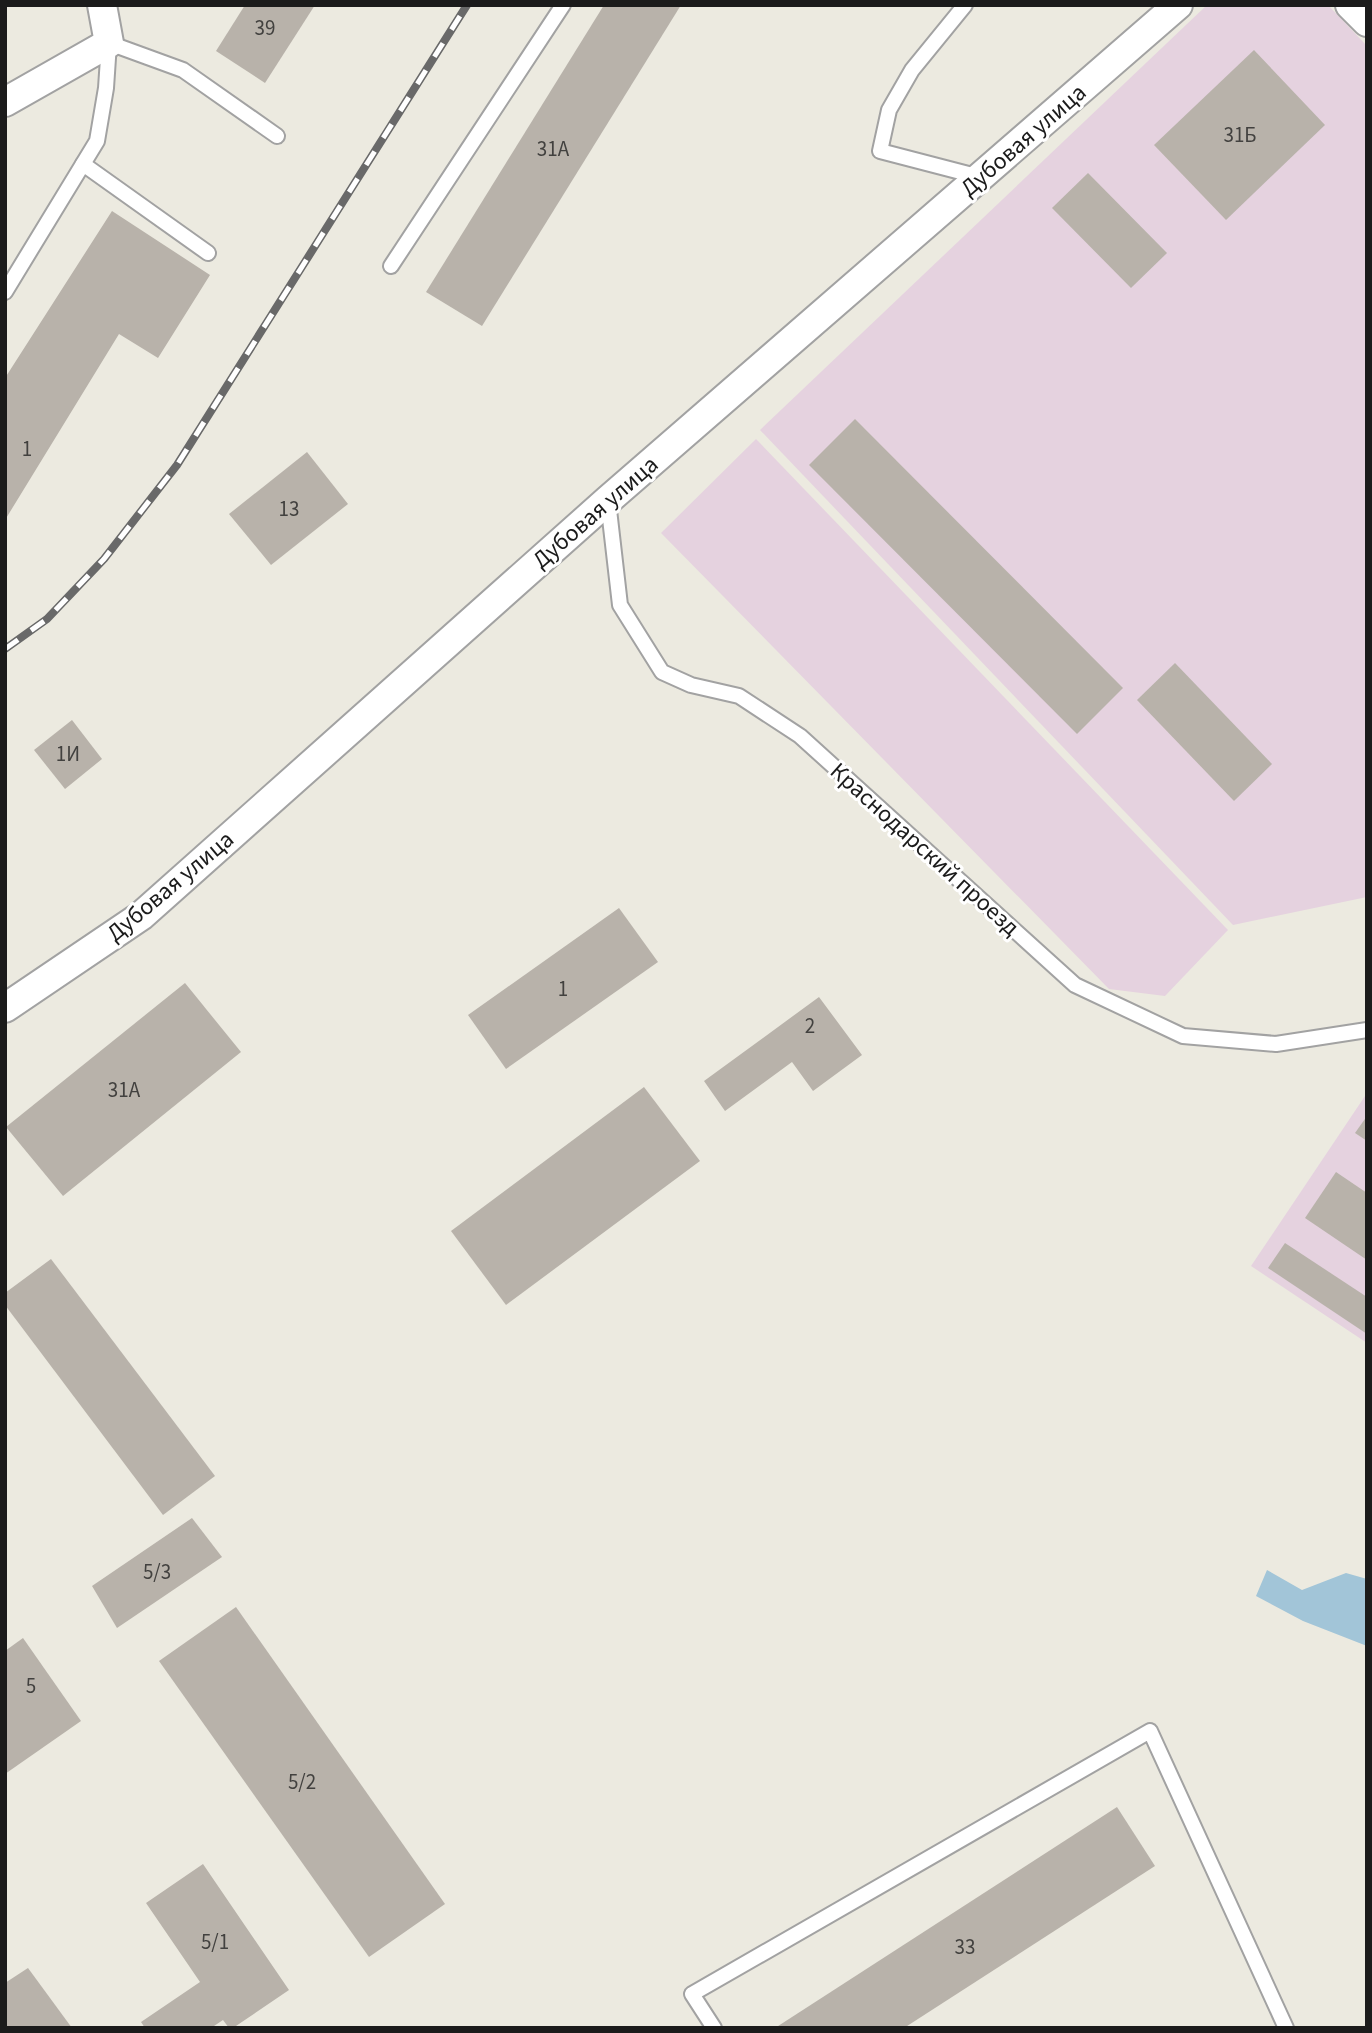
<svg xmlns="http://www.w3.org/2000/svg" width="1372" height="2033" font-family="'Source Sans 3',sans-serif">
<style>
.industrial{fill:#e5d2df}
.water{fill:#a2c5d8}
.building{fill:#b8b2aa}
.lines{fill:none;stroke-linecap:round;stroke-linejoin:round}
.service-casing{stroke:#a2a2a2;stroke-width:18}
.minor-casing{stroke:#a2a2a2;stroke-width:32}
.service{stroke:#fff;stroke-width:14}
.minor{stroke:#fff;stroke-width:28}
.rail-casing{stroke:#696969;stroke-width:8}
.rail{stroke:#fff;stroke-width:5;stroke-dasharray:16;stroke-linecap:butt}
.labels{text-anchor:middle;stroke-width:6;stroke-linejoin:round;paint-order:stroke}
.number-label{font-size:21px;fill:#42413f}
.street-label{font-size:24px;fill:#1b1b1b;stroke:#fff}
</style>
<rect width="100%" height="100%" fill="#eceae0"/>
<g class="industrial">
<polygon points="1207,5 1328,5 1367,46 1367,897 1233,925 760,430"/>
<polygon points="756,439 1228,930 1165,996 1109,989 661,533"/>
<polygon points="1367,1093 1367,1343 1251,1266"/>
</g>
<polygon class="water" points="1267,1570 1302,1590 1346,1573 1367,1579 1367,1646 1303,1621 1256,1596"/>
<g class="building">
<polygon points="245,5 315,5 265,83 216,51"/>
<polygon points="604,5 681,5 482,326 426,292"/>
<polygon points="1254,50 1325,125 1226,220 1154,145"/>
<polygon points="1088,173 1167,253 1131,288 1052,208"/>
<polygon points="112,211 210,275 158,358 119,334 5,520 5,378"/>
<polygon points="855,419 1123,688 1077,734 809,465"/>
<polygon points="307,452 348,504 271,565 229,514"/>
<polygon points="1175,663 1272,764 1234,801 1137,700"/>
<polygon points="72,720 102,759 65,789 34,750"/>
<polygon points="619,908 658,962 506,1069 468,1015"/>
<polygon points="185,983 241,1052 63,1196 6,1127"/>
<polygon points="819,997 862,1055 813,1091 792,1062 725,1111 704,1081"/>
<polygon points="644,1087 700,1161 506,1305 451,1231"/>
<polygon points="1367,1116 1367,1141 1355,1133"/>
<polygon points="1336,1172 1367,1193 1367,1260 1305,1218"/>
<polygon points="1285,1243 1367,1297 1367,1334 1268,1268"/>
<polygon points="51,1259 215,1476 163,1515 5,1305 5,1293"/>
<polygon points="192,1518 222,1557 117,1628 92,1586"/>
<polygon points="236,1607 445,1904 369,1957 159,1661"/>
<polygon points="23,1638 81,1721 5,1774 5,1651"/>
<polygon points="1117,1807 1155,1866 904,2028 775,2028"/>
<polygon points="203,1864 289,1990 233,2028 229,2028 223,2020 211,2028 145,2028 141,2022 200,1982 146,1903"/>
<polygon points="28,1968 72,2028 5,2028 5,1983"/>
</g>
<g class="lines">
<g class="service-casing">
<g id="service">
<polyline points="965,5 912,70 889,110 880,151 980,177"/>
<polyline points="83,164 208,253"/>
<polyline points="391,266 563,5"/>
<polyline points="5,292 97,141 106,88 109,43 183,70 277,136"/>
<polyline points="608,501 620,605 662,672 691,685 739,696 800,736 1075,985 1183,1036 1276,1044 1367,1030"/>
<polyline points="714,2028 692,1994 1150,1731 1286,2028"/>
</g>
</g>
<g class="minor-casing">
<g id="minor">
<polyline points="1350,5 1367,22"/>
<polyline points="5,102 109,43 102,5"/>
<polyline points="5,1008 141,916 608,500 1178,5"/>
</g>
</g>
<use href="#service" class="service"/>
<use href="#minor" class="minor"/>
<g class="rail-casing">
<polyline id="rail" points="5,649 47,619 104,559 177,465 467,5"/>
</g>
<use href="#rail" class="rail"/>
</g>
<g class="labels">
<g class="number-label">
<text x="265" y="35">39</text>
<text x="1240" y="142">31Б</text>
<text x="553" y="156">31А</text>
<text x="27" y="456">1</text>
<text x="289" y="516">13</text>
<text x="68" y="761">1И</text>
<text x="563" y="996">1</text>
<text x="810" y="1033">2</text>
<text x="124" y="1097">31А</text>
<text x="157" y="1579">5/3</text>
<text x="31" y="1693">5</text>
<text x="302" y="1789">5/2</text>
<text x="215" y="1949">5/1</text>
<text x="965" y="1954">33</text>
</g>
<g class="street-label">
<text transform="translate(1023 140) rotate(-41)" y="8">Дубовая улица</text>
<text transform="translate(595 512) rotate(-41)" y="8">Дубовая улица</text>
<text transform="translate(925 849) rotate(42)" y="8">Краснодарский проезд</text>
<text transform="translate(170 886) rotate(-40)" y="8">Дубовая улица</text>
</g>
</g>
<rect width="1372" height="2033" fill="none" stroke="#1b1b1b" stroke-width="14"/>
</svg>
